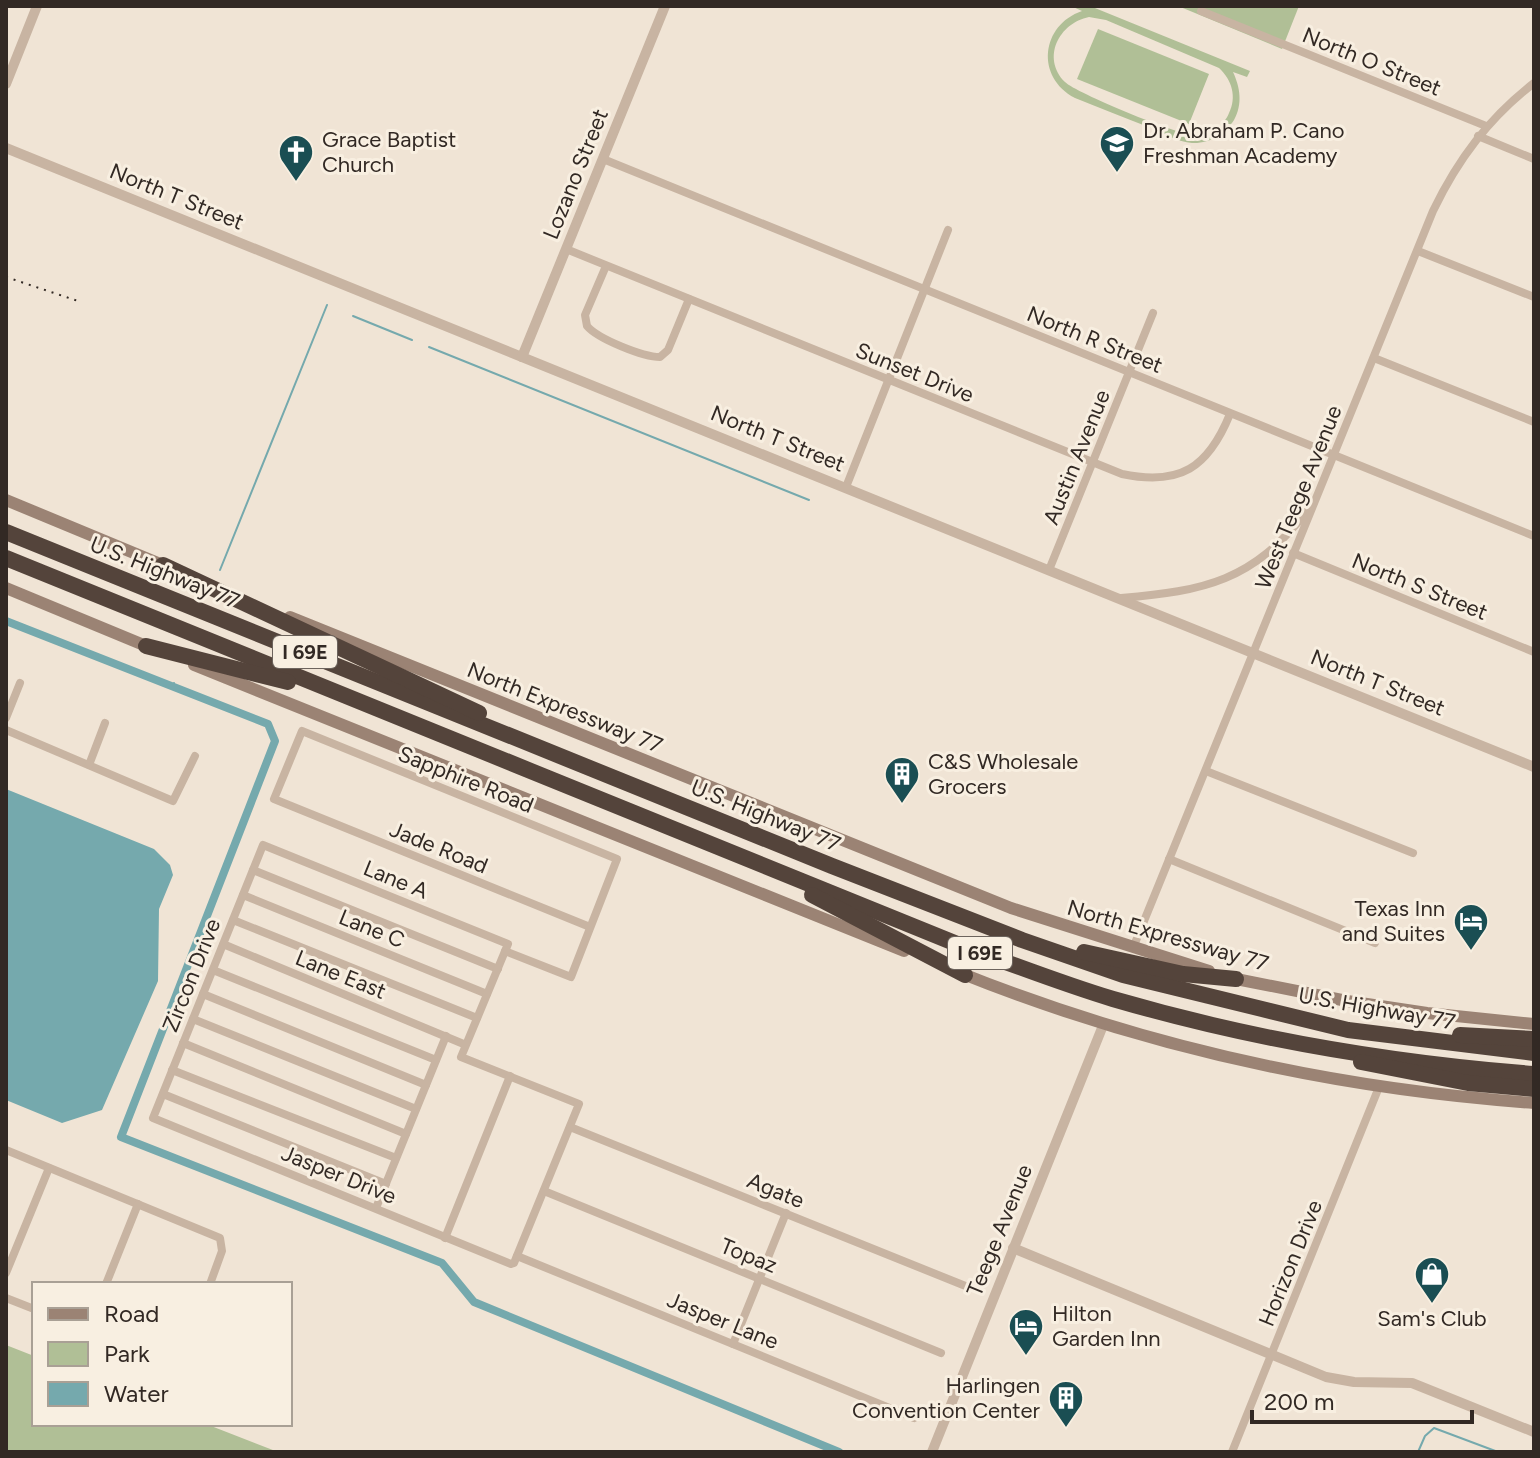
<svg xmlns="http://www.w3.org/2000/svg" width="1540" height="1458" font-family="Figtree,sans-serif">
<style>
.green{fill:#b0bf96;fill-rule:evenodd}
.water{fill:#75a9ad}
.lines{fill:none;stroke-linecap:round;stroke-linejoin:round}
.stream{stroke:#75a9ad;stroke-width:2}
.canal{stroke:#75a9ad;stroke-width:8}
.minor{stroke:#c8b4a2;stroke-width:8}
.tertiary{stroke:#c8b4a2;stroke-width:10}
.secondary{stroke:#9b8374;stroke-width:12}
.motorway{stroke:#54443b;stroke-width:16}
.rail{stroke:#322924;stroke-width:2;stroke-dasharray:2 6;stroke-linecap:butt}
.labels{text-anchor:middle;stroke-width:6;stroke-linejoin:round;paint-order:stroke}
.shield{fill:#f8efe1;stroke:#6d645d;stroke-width:2}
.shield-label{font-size:20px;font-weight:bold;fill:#322924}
.street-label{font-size:22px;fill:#322924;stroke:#f8efe1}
.poi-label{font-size:22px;fill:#322924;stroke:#f8efe1;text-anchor:start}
</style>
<rect width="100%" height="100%" fill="#f0e4d5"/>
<g class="green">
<path d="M1071 6H1090L1250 71 1247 77 1233 72C1240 87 1243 104 1234 120 1225 134 1209 144 1192 143 1178 142 1164 134 1151 128 1125 118 1100 108 1075 98 1035 77 1041 25 1082 11ZM1089 17 1106 20 1219 68C1232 80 1237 97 1229 113 1224 126 1210 135 1195 135 1180 136 1076 93 1065 82 1041 58 1059 23 1089 17Z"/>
<polygon points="1178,6 1299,6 1282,49"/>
<polygon points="1098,29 1209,74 1189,124 1077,79"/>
<polygon points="6,1345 34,1356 34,1424 206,1424 278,1452 6,1452"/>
</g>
<polygon class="water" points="6,789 154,849 170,865 173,875 159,909 158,981 102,1110 62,1123 6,1100"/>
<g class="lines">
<g class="stream">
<polyline points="353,316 412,340"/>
<polyline points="429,347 809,500"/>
<polyline points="220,570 327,305"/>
<polyline points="173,687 174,683"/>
<polyline points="1418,1452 1425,1436 1434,1428 1498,1452"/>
</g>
<polyline class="canal" points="6,621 268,724 275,741 121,1137 442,1263 474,1302 839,1452"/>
<g class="minor">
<polyline points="1201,11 1486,126"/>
<polyline points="1478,136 1534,159"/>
<polyline points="603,159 1534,536"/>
<path d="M566 249 1122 474C1180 486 1208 468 1230 414"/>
<polyline points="1418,251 1534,297"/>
<path d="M606 266 585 315 587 326C598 339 643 357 660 357L668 350 689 299"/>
<polyline points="1374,358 1534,422"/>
<polyline points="846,487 948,230"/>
<polyline points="1293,553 1534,652"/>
<polyline points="1049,570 1153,313"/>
<path d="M1121 598C1205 591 1253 581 1307 511"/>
<polyline points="6,718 20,683"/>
<polyline points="6,730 173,801 195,756"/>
<polyline points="89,765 105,723"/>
<polyline points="1206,771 1413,853"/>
<polyline points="1169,859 1375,943"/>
<polyline points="253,870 498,969"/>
<polyline points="243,895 487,994"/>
<polyline points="233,920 477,1018"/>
<path d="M223 944 466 1045 461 1057 579 1104 514 1263 511 1264 153 1118C190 1027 226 936 263 845L508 944 466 1045"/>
<path d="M1133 948 1433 211C1458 159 1489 118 1534 83"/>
<polyline points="505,951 571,977 617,859 302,731 274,799 590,927"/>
<polyline points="213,970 436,1060"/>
<polyline points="203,994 426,1085"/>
<polyline points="193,1019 416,1109"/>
<polyline points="183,1043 406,1134"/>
<polyline points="172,1070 396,1158"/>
<polyline points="163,1094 386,1184"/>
<polyline points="570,1127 968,1287"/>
<polyline points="6,1150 220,1238 222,1251 210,1284"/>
<polyline points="544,1191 941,1353"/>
<polyline points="376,1208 446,1036"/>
<polyline points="445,1238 510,1076"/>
<polyline points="517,1256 914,1418"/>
<polyline points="6,1273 49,1168"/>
<polyline points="106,1284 138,1204"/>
<polyline points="6,1298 34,1309"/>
<polyline points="733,1344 786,1213"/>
<polyline points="1232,1452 1379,1087"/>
</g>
<g class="tertiary">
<polyline points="6,84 37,6"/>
<polyline points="6,148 1534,767"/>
<polyline points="522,357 665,6"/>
<polyline points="1013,1248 1326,1377 1354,1382 1412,1383 1534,1432"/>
<polyline points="932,1452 1104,1023"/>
</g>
<g class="secondary">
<polyline points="6,500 170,568"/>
<polyline points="6,588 151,648"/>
<polyline points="290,617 1011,908 1209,971"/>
<polyline points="194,665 904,951"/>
<path d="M958 972C1142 1046 1337 1089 1534 1103"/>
<polyline points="1231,978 1347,1001 1427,1013 1534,1024"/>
</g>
<g class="motorway">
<polyline points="6,532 832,866 1022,940 1123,975 1348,1030 1534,1053"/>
<path d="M6 558 957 944C1009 963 1060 983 1113 999 1250 1039 1392 1063 1534 1074"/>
<polyline points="163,565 479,713"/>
<polyline points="146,646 288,682"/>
<polyline points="812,895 965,975"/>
<polyline points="1084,952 1183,974 1236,979"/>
<polyline points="1460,1035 1534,1039"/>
<polyline points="1361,1062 1468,1083 1534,1089"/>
</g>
<polyline class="rail" points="6,277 78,301"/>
</g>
<defs>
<g id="school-pin" transform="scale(1.8)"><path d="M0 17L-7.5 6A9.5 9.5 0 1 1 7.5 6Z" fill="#1a4e53" stroke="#f8efe1"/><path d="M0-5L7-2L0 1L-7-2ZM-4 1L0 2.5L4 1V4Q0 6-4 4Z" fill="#fff"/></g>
<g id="church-pin" transform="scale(1.8)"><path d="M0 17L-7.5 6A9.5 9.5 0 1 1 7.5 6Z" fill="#1a4e53" stroke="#f8efe1"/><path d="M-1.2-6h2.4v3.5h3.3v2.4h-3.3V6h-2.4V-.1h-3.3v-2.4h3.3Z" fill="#fff"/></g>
<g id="building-pin" transform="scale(1.8)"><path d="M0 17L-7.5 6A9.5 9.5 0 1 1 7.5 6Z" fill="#1a4e53" stroke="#f8efe1"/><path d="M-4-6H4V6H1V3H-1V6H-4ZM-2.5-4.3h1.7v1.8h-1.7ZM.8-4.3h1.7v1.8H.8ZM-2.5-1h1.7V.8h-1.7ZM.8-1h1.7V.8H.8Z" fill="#fff"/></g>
<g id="hotel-pin" transform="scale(1.8)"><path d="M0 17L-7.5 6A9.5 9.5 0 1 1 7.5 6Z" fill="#1a4e53" stroke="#f8efe1"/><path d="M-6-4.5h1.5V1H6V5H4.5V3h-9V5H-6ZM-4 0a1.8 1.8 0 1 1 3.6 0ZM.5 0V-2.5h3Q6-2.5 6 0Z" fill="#fff"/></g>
<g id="shop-pin" transform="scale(1.8)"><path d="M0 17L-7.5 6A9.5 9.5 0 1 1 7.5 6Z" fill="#1a4e53" stroke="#f8efe1"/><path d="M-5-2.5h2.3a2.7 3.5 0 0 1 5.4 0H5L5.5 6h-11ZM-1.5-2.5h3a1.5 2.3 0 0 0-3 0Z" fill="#fff"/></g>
</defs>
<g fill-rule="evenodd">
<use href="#school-pin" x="1117" y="143"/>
<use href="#church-pin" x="296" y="152"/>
<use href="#building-pin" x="902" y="774"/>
<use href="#hotel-pin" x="1471" y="921"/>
<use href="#shop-pin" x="1432" y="1274"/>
<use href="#hotel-pin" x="1026" y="1326"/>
<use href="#building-pin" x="1066" y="1398"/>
</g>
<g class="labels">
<g class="shield">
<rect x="273" y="636" width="64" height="32" rx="6"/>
<rect x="948" y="937" width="64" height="32" rx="6"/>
</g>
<g class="shield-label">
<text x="305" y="659">I 69E</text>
<text x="980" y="960">I 69E</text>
</g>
<g class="street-label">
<text transform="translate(1372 61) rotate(22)" y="8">North O Street</text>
<text transform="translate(575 174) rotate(-68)" y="8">Lozano Street</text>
<text transform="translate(177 196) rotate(22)" y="8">North T Street</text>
<text transform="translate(1095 339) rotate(22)" y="8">North R Street</text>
<text transform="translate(915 372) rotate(22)" y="8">Sunset Drive</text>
<text transform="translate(778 438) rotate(22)" y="8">North T Street</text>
<text transform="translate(1076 457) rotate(-68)" y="8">Austin Avenue</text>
<text transform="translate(1298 497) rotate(-68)" y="8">West Teege Avenue</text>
<text transform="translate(165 572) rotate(22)" y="8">U.S. Highway 77</text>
<text transform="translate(1420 586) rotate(22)" y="8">North S Street</text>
<text transform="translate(1378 682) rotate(22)" y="8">North T Street</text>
<text transform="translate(565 707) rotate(22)" y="8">North Expressway 77</text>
<text transform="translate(466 779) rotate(22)" y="8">Sapphire Road</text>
<text transform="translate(766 815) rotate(22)" y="8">U.S. Highway 77</text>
<text transform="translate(439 847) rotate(22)" y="8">Jade Road</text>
<text transform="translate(396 879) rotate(22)" y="8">Lane A</text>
<text transform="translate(372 928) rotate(22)" y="8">Lane C</text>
<text transform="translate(1168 935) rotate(16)" y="8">North Expressway 77</text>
<text transform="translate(341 974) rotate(22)" y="8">Lane East</text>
<text transform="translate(191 975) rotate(-68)" y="8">Zircon Drive</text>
<text transform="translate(1377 1008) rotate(10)" y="8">U.S. Highway 77</text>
<text transform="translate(339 1174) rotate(22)" y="8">Jasper Drive</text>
<text transform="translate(776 1190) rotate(22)" y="8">Agate</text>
<text transform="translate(999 1230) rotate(-68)" y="8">Teege Avenue</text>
<text transform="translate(749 1255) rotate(22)" y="8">Topaz</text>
<text transform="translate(1290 1263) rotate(-68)" y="8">Horizon Drive</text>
<text transform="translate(723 1320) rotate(22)" y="8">Jasper Lane</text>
</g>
<g class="poi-label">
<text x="1143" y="138">Dr. Abraham P. Cano<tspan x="1143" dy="25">Freshman Academy</tspan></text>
<text x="322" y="147">Grace Baptist<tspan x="322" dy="25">Church</tspan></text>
<text x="928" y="769">C&amp;S Wholesale<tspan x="928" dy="25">Grocers</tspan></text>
<text x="1445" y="916" text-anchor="end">Texas Inn<tspan x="1445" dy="25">and Suites</tspan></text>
<text x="1052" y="1321">Hilton<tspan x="1052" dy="25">Garden Inn</tspan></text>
<text x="1432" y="1326" text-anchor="middle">Sam's Club</text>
<text x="1040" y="1393" text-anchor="end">Harlingen<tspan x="1040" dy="25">Convention Center</tspan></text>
</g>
</g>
<rect width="1540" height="1458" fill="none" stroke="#322924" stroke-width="16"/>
<rect x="32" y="1282" width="260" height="144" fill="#f8efe1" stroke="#a9a095" stroke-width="2"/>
<rect x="48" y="1308" width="40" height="12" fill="#9b8374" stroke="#a9a095" stroke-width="2"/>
<text x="104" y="1322" font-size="24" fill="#322924">Road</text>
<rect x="48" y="1342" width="40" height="24" fill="#b0bf96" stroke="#a9a095" stroke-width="2"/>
<text x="104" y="1362" font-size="24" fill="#322924">Park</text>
<rect x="48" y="1382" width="40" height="24" fill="#75a9ad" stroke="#a9a095" stroke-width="2"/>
<text x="104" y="1402" font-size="24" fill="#322924">Water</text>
<path d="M1252 1410v12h220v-12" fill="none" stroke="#322924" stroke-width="4"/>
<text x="1264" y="1410" font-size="24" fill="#322924" stroke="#f8efe1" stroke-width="6" paint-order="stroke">200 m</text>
</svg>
